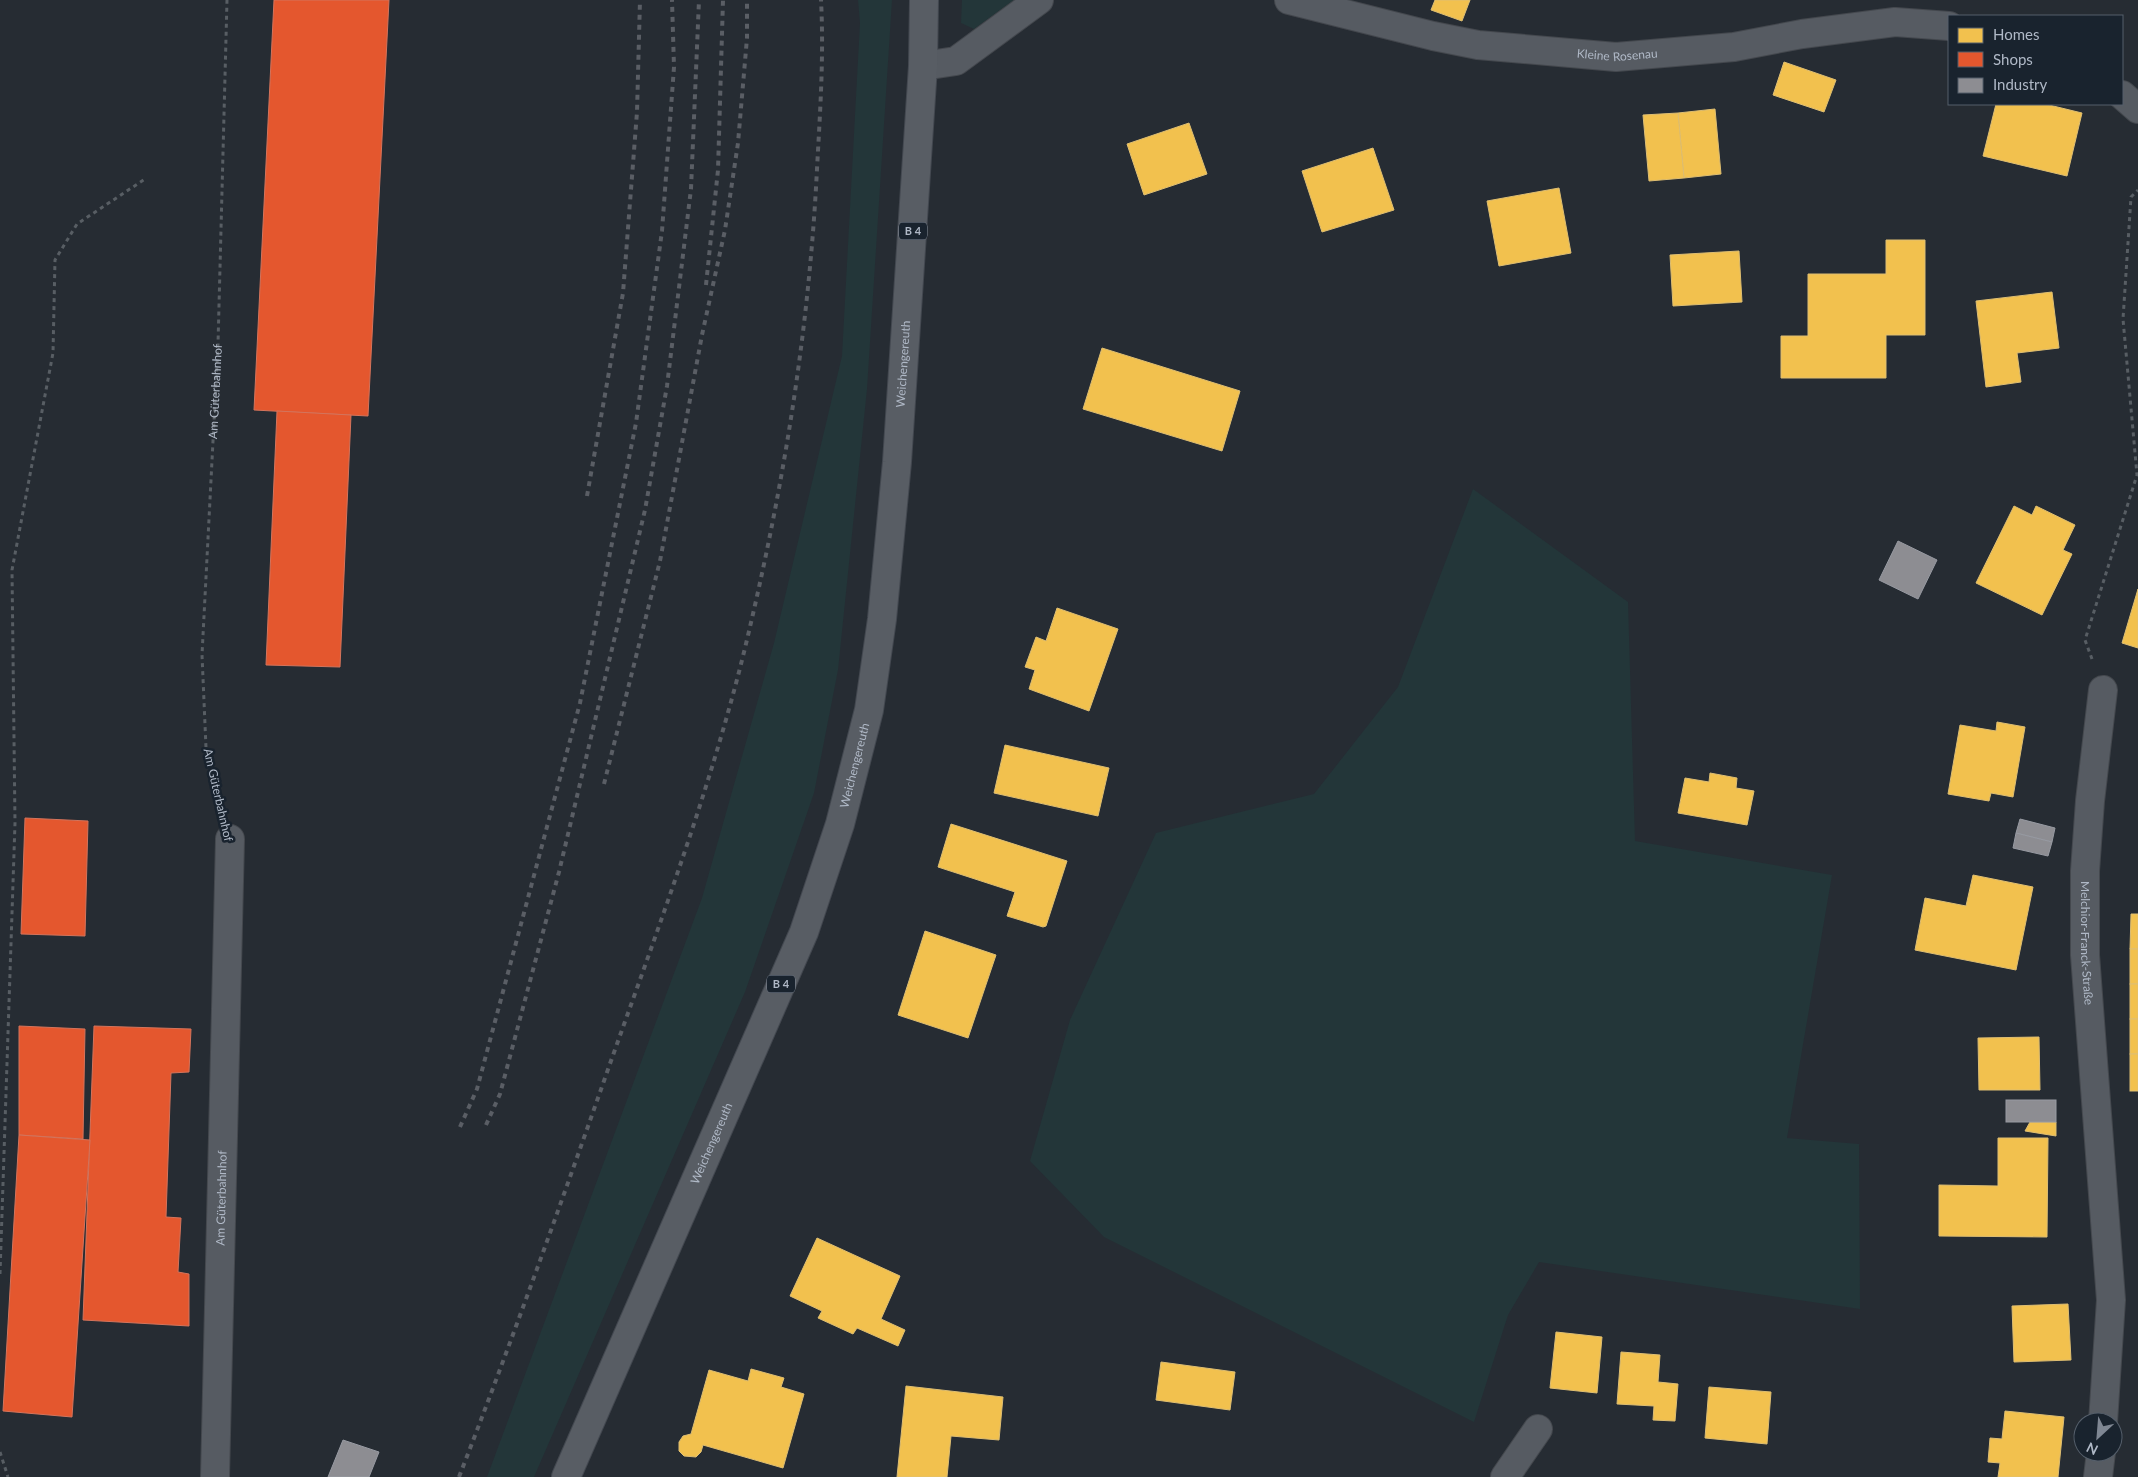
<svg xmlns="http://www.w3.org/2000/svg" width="2138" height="1477" font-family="Lato,sans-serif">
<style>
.green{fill:#233639}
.homes{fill:#f2c14e;stroke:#debe72}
.shops{fill:#e4572e;stroke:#d4745c}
.industry{fill:#8d8d92;stroke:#979aa2}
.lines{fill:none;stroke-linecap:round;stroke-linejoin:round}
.minor-casing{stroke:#44484e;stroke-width:30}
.major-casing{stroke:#434850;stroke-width:30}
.path{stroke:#585e64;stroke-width:3;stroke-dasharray:4 4;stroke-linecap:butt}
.minor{stroke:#565b62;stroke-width:28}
.major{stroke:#585d64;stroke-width:28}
.rail{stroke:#5a5e65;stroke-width:4;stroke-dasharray:5 5;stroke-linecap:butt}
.labels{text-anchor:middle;stroke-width:5;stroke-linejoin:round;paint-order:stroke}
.shield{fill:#19232e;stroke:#828b98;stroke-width:1}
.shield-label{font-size:11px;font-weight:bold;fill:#afb8c6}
.street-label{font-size:12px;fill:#afb8c6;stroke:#19232e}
</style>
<rect width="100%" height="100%" fill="#262c33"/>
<g class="green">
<polygon points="858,0 892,0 867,389 838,670 814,793 745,992 534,1477 487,1477 702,898 774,643 842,356 860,23"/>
<polygon points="962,0 1014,0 974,29 961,23"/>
<polygon points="1473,489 1628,602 1635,841 1832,875 1787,1138 1859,1144 1860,1309 1539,1262 1508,1315 1474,1422 1104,1237 1030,1161 1070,1020 1156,833 1314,794 1398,687"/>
</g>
<g class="homes">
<polygon points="1435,0 1470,0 1462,21 1431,10"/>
<polygon points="1784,62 1836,80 1824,112 1773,95"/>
<polygon points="1996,104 2045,104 2082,113 2067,176 1983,156"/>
<polygon points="1715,109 1721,174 1684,178 1678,113"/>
<polygon points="1678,113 1684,178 1649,181 1643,115"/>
<polygon points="1189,123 1207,174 1144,195 1127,144"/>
<polygon points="1373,148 1394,210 1322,232 1302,171"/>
<polygon points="1559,188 1571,253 1499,266 1487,201"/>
<polygon points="1886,240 1925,240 1925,335 1886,335 1886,378 1781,378 1781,336 1808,336 1808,274 1886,274"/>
<polygon points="1739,251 1742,302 1673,306 1670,255"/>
<polygon points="2052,292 2059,348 2017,353 2021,382 1986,387 1976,301"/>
<polygon points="1102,348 1240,391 1222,451 1083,409"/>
<polygon points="2014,506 2032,515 2036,506 2075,525 2063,550 2072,554 2042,615 1976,583"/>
<polygon points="2138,589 2138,648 2122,643"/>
<polygon points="1057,608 1118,629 1089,711 1029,689 1035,670 1025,667 1036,637 1046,641"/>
<polygon points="1997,722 2025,727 2013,797 1991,793 1989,801 1948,794 1960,725 1996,731"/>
<polygon points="1005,745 1109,768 1098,816 994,793"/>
<polygon points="1710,773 1737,778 1736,788 1754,791 1747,825 1678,813 1685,778 1709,782"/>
<polygon points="951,824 1067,861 1046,926 1043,927 1007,916 1015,892 938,867"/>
<polygon points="1973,875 2033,887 2016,970 1915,950 1925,898 1966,906"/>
<polygon points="2131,914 2138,914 2138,949 2130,949"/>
<polygon points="925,931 996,955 968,1038 898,1015"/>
<rect x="2130" y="949" width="8" height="35"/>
<rect x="2130" y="984" width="8" height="35"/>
<rect x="2130" y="1019" width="8" height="35"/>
<polygon points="2039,1037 2040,1090 1979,1090 1978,1038"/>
<rect x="2130" y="1054" width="8" height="37"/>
<polygon points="2030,1122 2056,1122 2056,1136 2025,1131"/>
<polygon points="1998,1138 2048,1138 2047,1237 1939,1236 1939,1185 1998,1186"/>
<polygon points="817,1238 900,1276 881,1319 905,1330 898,1346 857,1328 853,1334 818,1318 822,1311 790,1296"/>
<polygon points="2068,1304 2071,1360 2014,1362 2012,1306"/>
<polygon points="1556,1332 1602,1337 1597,1393 1550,1388"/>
<polygon points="1621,1352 1660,1355 1658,1382 1678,1384 1675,1421 1653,1420 1654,1406 1617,1404"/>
<polygon points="1161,1362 1235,1372 1230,1410 1156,1400"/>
<polygon points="751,1369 784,1378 781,1387 804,1394 783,1468 703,1445 701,1452 696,1457 684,1456 679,1451 679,1442 683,1436 691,1434 709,1370 748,1381"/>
<polygon points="906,1386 1003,1397 999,1440 951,1436 947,1477 897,1477"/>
<polygon points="1709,1387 1771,1392 1767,1444 1705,1438"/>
<polygon points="2005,1411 2064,1417 2058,1477 1998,1477 2000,1463 1988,1462 1990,1438 2002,1439"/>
</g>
<g class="shops">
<polygon points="274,0 389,0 368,416 254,410"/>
<polygon points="277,411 351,415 340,667 266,665"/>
<polygon points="25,818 88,821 85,936 21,934"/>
<polygon points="19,1026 85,1029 83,1139 19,1135"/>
<polygon points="94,1026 191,1029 189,1072 171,1073 166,1217 181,1218 178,1272 189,1274 189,1326 83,1320"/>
<polygon points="19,1135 90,1140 72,1417 3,1411"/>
</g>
<g class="industry">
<polygon points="1898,541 1937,560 1918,599 1879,580"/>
<polygon points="2020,819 2055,828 2052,842 2016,833"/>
<polygon points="2016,833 2052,842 2048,856 2013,848"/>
<rect x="2006" y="1100" width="50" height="22"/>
<polygon points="343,1440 379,1452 369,1477 328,1477"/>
</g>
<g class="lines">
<g class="minor-casing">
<g id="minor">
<path id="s2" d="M1289 0 1433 36 1478 45 1616 57 1734 47 1802 34 1895 22 1949 26"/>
<polyline points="923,66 956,61 1039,0"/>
<polyline points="2122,95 2138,109"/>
<path id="s3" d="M2103 690 2090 801 2085 871V955L2111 1300 2103 1422"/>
<path id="s4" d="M215 1477 230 839"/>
<polyline points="1505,1477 1538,1429"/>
<polyline points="2098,1477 2101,1452"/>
</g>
</g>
<g class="major-casing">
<g id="major">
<path id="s5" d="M566 1477 804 932 840 824 869 710 882 619 897 462 923 66 924 0"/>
</g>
</g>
<g class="path">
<polyline points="2092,659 2085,640 2137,475 2123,319 2131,197 2138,190"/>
<path id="s1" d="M222 809 206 748 202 655 218 344 227 0"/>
<polyline points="0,1274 15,823 12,570 53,353 55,260 77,224 145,179"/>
<polyline points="0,1452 8,1477"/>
</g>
<use href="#minor" class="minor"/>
<use href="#major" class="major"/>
<g class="rail">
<polyline points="706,285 718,170 723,0"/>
<polyline points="587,496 623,293 637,112 640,0"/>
<polyline points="604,784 660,561 702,335 725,230 738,143 747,38 747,0"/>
<polyline points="486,1125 500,1094 559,872 645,510 667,386 691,189 699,0"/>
<polyline points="460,1127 477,1089 580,703 636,423 662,231 674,67 672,0"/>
<path d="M459 1477C513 1338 563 1198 612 1058 660 923 711 787 745 648 783 490 809 331 817 169 820 113 824 56 821 0"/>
</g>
</g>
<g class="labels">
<g class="shield">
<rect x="899" y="222.5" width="28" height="17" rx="4"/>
<rect x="767" y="975.5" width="28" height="17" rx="4"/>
</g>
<g class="shield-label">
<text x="913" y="235">B 4</text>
<text x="781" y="988">B 4</text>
</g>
<g class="street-label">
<text dy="4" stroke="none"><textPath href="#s2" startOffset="334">Kleine Rosenau</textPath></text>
<text dy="4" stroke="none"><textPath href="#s5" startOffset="1174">Weichengereuth</textPath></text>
<text dy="4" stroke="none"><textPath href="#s1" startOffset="420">Am Güterbahnhof</textPath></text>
<text dy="4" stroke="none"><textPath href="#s5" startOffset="769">Weichengereuth</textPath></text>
<text transform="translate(218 795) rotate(77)" y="4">Am Güterbahnhof</text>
<text dy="4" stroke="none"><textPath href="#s3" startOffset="254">Melchior-Franck-Straße</textPath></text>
<text dy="4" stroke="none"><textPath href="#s5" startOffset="364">Weichengereuth</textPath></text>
<text dy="4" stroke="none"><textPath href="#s4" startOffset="279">Am Güterbahnhof</textPath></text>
</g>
</g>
<rect x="1948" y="15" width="175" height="90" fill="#19232e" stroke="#555f6b"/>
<rect x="1958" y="28" width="25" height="15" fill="#f2c14e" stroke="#555f6b"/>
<text x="1993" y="40" font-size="15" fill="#afb8c6">Homes</text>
<rect x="1958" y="52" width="25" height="15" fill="#e4572e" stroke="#555f6b"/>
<text x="1993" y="65" font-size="15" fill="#afb8c6">Shops</text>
<rect x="1958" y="78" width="25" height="15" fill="#8d8d92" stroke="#555f6b"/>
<text x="1993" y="90" font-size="15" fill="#afb8c6">Industry</text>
<g transform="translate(2098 1437) rotate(206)"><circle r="24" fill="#19232e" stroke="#555f6b"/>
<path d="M0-4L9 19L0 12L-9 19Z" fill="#7f8793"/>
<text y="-8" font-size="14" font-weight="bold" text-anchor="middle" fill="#afb8c6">N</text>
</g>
</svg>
